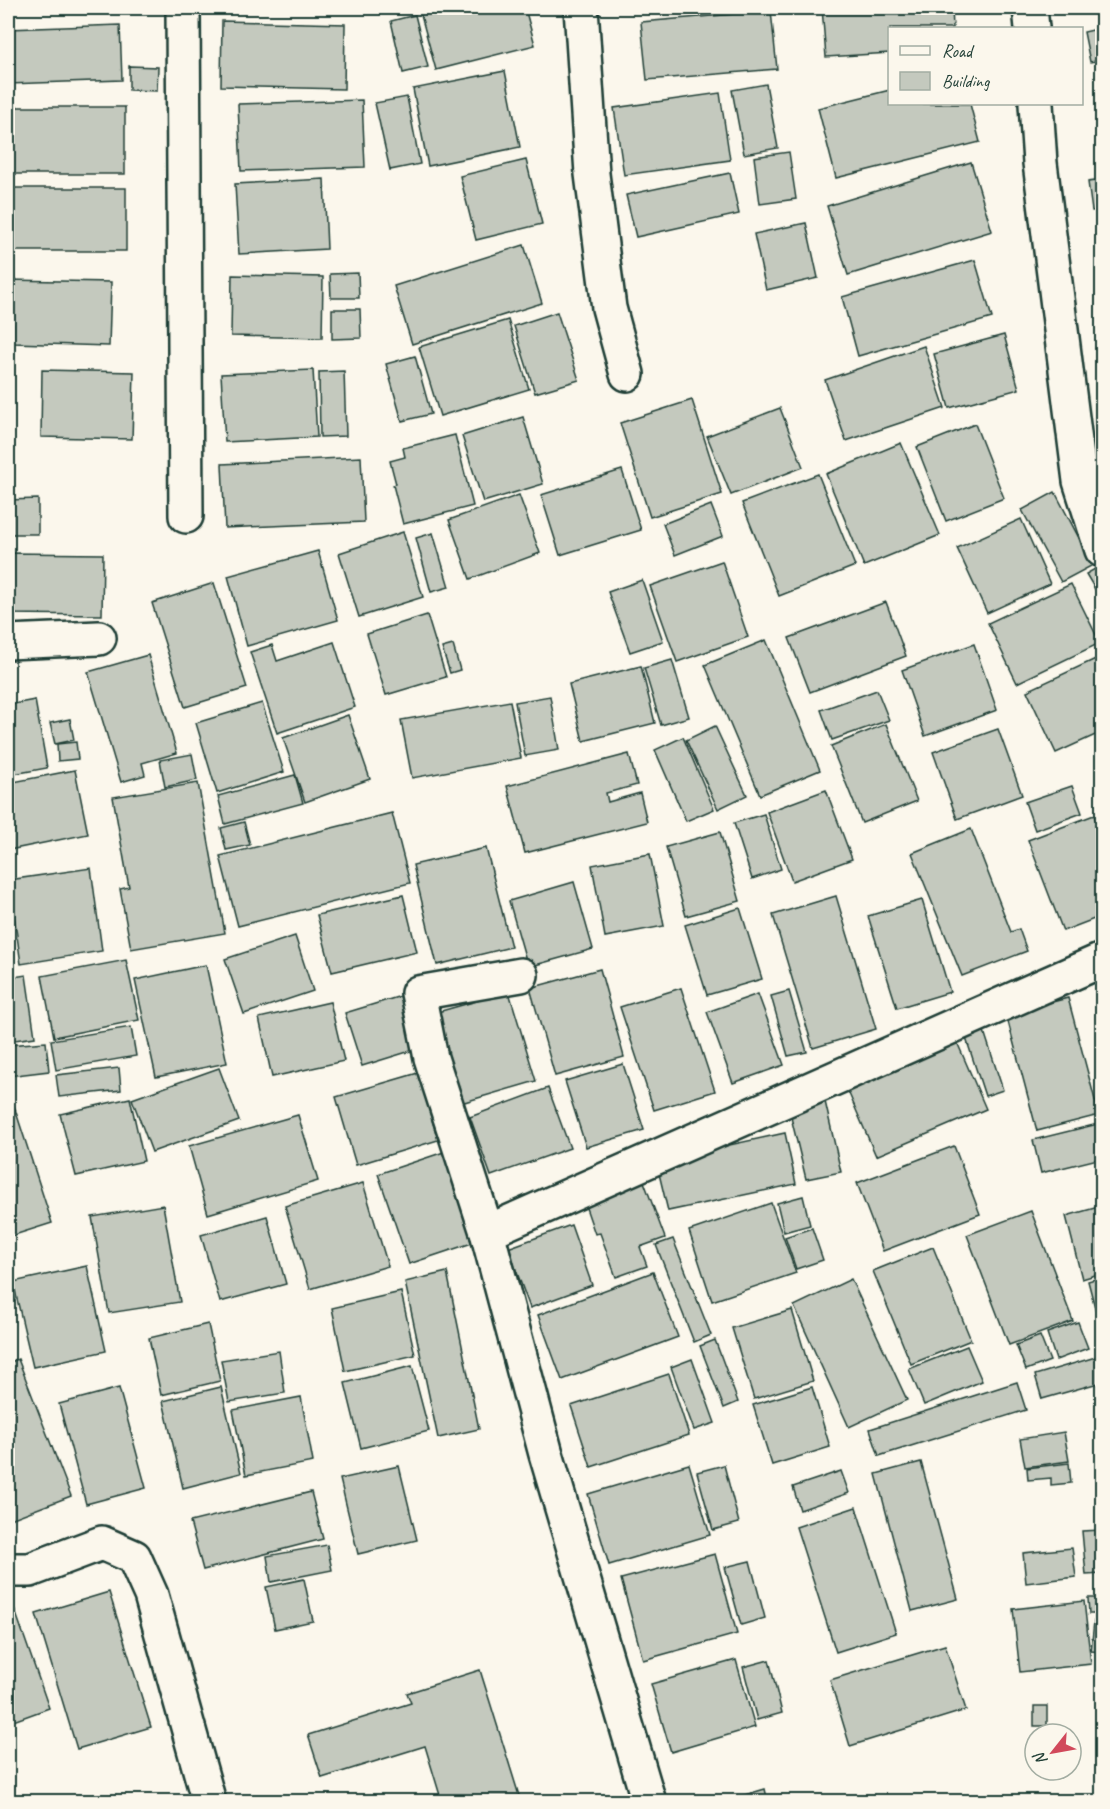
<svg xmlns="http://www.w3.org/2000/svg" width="1110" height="1809" font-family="Caveat,sans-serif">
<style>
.building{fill:#c4c9be;stroke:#1f3d34;stroke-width:1.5}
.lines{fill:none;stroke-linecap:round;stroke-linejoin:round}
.minor-casing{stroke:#1f3d34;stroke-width:38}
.minor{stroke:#fbf7ec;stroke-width:33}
</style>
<rect width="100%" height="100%" fill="#fbf7ec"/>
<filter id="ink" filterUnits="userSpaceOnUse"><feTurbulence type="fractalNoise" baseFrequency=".0167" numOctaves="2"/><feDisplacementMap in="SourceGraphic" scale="12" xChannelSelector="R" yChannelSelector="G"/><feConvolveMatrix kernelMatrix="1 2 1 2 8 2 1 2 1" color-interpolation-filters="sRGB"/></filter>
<g filter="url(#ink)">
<g class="building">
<polygon points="419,8 525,8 535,45 436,70"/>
<polygon points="822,8 952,8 953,28 890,28 890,53 826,57"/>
<polygon points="771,11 777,69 647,80 641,22"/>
<polygon points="415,15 428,67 403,73 391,21"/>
<polygon points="222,21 345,24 344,89 221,86"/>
<polygon points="120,25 122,80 8,84 8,29"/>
<polygon points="1102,28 1102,60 1090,62 1084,32"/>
<polygon points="129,66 158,67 157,91 129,90"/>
<polygon points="505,71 520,147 428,166 413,89"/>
<polygon points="766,84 778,148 744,154 732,90"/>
<polygon points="890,90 890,104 970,104 980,142 836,178 818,108"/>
<polygon points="720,93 730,160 624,175 614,108"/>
<polygon points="407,97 420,164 390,170 375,103"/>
<polygon points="362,100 365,167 241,171 238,104"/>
<rect x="8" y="107" width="117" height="67"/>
<polygon points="789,152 796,199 760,204 754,157"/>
<polygon points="526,160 542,224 476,240 460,176"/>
<polygon points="971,162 992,231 848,275 827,206"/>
<polygon points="730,173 739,214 636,237 626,195"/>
<polygon points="324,179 327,249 239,254 235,184"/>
<polygon points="1102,180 1102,210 1092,211 1088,182"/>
<rect x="8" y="188" width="118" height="63"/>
<polygon points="806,223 818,278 766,290 754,234"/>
<polygon points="524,245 542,303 412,344 394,286"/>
<polygon points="975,260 992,318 858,356 842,297"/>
<polygon points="358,273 359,298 331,298 330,274"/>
<polygon points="232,275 323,277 322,338 231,336"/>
<polygon points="8,280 111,282 109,346 13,343 13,324 8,324"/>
<polygon points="332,309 360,309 361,338 332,339"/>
<polygon points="557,312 579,380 535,393 514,326"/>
<polygon points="508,320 529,389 440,416 419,347"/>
<polygon points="1004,335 1019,389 949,408 934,354"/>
<polygon points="924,346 945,408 846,441 825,380"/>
<polygon points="415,356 431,414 402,421 386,364"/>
<polygon points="42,370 134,372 132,439 41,437"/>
<polygon points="313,370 317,437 225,442 221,374"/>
<polygon points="344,371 346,436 320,437 319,372"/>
<polygon points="692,400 722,494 650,517 620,423"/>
<polygon points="780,408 803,467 731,495 707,436"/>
<polygon points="523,417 543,484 483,502 462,436"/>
<polygon points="975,424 1004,498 946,521 917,447"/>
<polygon points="455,435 473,506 403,524 393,485 396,484 390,461 405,457 403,448"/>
<polygon points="901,443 940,535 864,566 826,474"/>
<polygon points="361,457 364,522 225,528 222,464"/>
<polygon points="622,470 641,530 560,555 541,495"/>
<polygon points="818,474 855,566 779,596 742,503"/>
<polygon points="1055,492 1093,565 1061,582 1022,510"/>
<polygon points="519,495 540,553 470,579 449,520"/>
<polygon points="38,499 38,534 8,534 8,500"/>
<polygon points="711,505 723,536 675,555 663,524"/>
<polygon points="1021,519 1050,584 987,613 957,548"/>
<polygon points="403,532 423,597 359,617 339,553"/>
<polygon points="433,533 449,587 431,592 416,538"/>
<polygon points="318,551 338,620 247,646 228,576"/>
<polygon points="8,553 103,554 102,615 8,614"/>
<polygon points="722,561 748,637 677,662 650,586"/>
<polygon points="1102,565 1102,601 1086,574"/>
<polygon points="642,580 663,641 630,652 608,592"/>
<polygon points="214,583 247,688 185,707 152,603"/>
<polygon points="1071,584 1100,643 1017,683 988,623"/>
<polygon points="886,602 906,656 810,692 789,638"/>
<polygon points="427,615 446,677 386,695 367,634"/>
<polygon points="766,640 820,770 760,795 705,665"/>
<polygon points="334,642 355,707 277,733 250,652 272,645 277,661"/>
<polygon points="974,644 997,710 925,736 902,670"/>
<polygon points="453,645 460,670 450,673 442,648"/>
<polygon points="148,655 177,753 142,763 145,775 121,782 88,672"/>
<polygon points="1102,656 1102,732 1056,753 1027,691"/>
<polygon points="672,660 689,717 661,725 644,668"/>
<polygon points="641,666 655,723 583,741 569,684"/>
<polygon points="877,690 889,720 832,740 821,710"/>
<polygon points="550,696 559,750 525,756 515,702"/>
<polygon points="35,700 47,768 8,775 8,705"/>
<polygon points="510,701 521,758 412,778 401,720"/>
<polygon points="262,703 284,772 217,793 196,723"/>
<polygon points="348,715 370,779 305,802 283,738"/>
<polygon points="70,719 74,740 55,744 50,723"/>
<polygon points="886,724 917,801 862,823 831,746"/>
<polygon points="715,726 747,795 718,809 686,740"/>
<polygon points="998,729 1022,795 957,819 933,752"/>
<polygon points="683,737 714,809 686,821 655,750"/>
<polygon points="76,742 78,759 58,761 57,744"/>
<polygon points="192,754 197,780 165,787 160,760"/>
<polygon points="629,754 637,785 606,793 608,802 640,793 647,822 525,853 507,786"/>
<polygon points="75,770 88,834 9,850 8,783"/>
<polygon points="295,775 303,803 225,824 218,796"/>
<polygon points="198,783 225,933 131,949 120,889 129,887 113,797"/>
<polygon points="1072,786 1082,813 1035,830 1025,802"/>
<polygon points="826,790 852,859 792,881 767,812"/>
<polygon points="392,813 410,883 238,926 220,856"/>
<polygon points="764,814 781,869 752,879 734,823"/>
<polygon points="1094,815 1102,837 1102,916 1063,931 1028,840"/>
<polygon points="244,822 250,845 226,850 221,828"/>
<polygon points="971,829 1011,932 1019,929 1027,951 962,976 912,853"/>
<polygon points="720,832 740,901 686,916 666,847"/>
<polygon points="486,848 511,947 437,965 413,865"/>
<polygon points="650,854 664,926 605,937 592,865"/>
<polygon points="91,868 102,951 21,964 9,880"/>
<polygon points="574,882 593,949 528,967 509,901"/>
<polygon points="403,895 417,952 332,972 317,915"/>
<polygon points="836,896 876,1029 813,1048 773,915"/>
<polygon points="922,900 950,992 897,1008 868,916"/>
<polygon points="740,908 762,979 707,995 685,925"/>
<polygon points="295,936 313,991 244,1014 225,959"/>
<polygon points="126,960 139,1020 54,1037 42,976"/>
<polygon points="206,965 227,1063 156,1077 135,980"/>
<polygon points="600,969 624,1057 555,1076 530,988"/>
<polygon points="26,975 35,1037 8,1041 8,978"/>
<polygon points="681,988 715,1091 654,1110 620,1007"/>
<polygon points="789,991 807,1052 788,1056 771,996"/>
<polygon points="509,992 536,1081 461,1103 434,1013"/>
<polygon points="758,994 784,1065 733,1083 707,1012"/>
<polygon points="401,996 417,1049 362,1066 345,1013"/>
<polygon points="1068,998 1099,1115 1037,1131 1006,1014"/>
<polygon points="330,1002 344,1061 272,1077 259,1018"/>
<polygon points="982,1025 1003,1090 985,1096 964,1032"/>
<polygon points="131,1027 136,1056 56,1070 51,1040"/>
<polygon points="46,1042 49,1071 8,1076 8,1045"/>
<polygon points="957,1042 986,1109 876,1156 847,1089"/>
<polygon points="623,1064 644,1130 586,1147 565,1081"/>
<polygon points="119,1068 121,1090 59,1097 56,1075"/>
<polygon points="219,1068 239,1121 152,1152 132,1099"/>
<polygon points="418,1073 438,1140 356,1165 336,1097"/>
<polygon points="548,1088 570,1148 491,1176 470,1117"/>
<polygon points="824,1097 841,1172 806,1179 788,1105"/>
<polygon points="130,1098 144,1161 76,1176 60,1114"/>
<polygon points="14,1106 52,1223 8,1237 8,1109"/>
<polygon points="298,1115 318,1181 208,1214 189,1146"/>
<polygon points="1102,1123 1102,1158 1041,1173 1033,1140"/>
<polygon points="785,1133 796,1184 668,1211 656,1161"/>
<polygon points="954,1146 980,1214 883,1251 857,1183"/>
<polygon points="444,1152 475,1242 409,1264 378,1174"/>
<polygon points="643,1179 665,1238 640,1247 647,1266 616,1277 600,1233 595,1234 584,1202"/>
<polygon points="363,1183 388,1266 310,1289 285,1206"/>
<polygon points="803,1196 810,1225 784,1232 777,1203"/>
<polygon points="771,1203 796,1273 712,1301 689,1231"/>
<polygon points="163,1205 180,1302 109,1313 92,1217"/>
<polygon points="1102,1206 1102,1273 1082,1279 1066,1216"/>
<polygon points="1031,1211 1073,1321 1009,1345 967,1235"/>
<polygon points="267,1216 286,1284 220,1302 201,1235"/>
<polygon points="571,1225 592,1285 530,1308 508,1248"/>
<polygon points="812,1228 823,1260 796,1269 785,1237"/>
<polygon points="673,1239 711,1335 694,1342 656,1245"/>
<polygon points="933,1247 971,1340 911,1364 873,1271"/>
<polygon points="87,1266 106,1351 33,1367 13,1282"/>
<polygon points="447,1272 479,1429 438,1438 405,1282"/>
<polygon points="653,1272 678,1337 562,1380 538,1315"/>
<polygon points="1102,1277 1102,1318 1098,1319 1088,1281"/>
<polygon points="851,1279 907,1400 849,1427 794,1306"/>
<polygon points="401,1292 415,1355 345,1371 332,1308"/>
<polygon points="792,1310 813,1381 754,1399 732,1328"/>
<polygon points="1078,1322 1088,1348 1056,1360 1047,1333"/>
<polygon points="208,1324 220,1381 161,1395 149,1338"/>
<polygon points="1040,1336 1050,1361 1026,1370 1016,1345"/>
<polygon points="715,1340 738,1402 724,1408 700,1346"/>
<polygon points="967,1346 982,1381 924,1405 909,1369"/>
<polygon points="279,1351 285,1393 229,1402 221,1360"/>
<polygon points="1099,1356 1102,1382 1042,1399 1035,1375"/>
<polygon points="18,1359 71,1496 8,1520 8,1363"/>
<polygon points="692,1359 715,1423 694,1430 671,1367"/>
<polygon points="412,1366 429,1431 361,1448 345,1383"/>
<polygon points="669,1374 689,1435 591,1467 571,1406"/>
<polygon points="1017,1382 1026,1410 879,1456 870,1429"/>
<polygon points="221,1387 241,1473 183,1488 163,1401"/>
<polygon points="812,1387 830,1447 772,1465 753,1405"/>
<polygon points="119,1388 146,1488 86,1504 59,1404"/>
<polygon points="301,1397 313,1462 246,1475 233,1410"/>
<polygon points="1064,1432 1069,1461 1025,1467 1020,1439"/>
<polygon points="921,1462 958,1599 912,1611 876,1474"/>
<polygon points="1069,1463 1071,1483 1051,1485 1051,1478 1028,1480 1027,1468"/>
<polygon points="689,1464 710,1535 609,1565 588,1494"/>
<polygon points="724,1465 739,1523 713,1530 697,1472"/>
<polygon points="399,1466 417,1540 358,1554 340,1479"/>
<polygon points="841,1471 849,1493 800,1510 793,1487"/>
<polygon points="311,1492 323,1539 203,1570 190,1522"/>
<polygon points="856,1507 896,1633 836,1652 796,1527"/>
<polygon points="1102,1530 1102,1574 1086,1575 1082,1531"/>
<polygon points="327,1545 332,1570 271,1582 267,1556"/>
<polygon points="1072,1548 1076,1577 1026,1583 1023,1553"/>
<polygon points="715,1554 737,1634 643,1660 621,1579"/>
<polygon points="750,1561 765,1618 741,1625 725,1567"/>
<polygon points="304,1579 313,1621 275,1629 266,1587"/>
<polygon points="109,1592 151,1727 77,1749 36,1614"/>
<polygon points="1088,1598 1102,1598 1102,1614 1089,1614"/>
<polygon points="11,1599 49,1708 8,1723 8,1600"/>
<polygon points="1084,1601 1091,1664 1020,1672 1013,1609"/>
<polygon points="1094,1621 1102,1622 1102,1652 1091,1651"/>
<polygon points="945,1645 966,1710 850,1746 830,1680"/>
<polygon points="736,1660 755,1727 671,1752 651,1684"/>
<polygon points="769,1660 782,1713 757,1720 743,1667"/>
<polygon points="480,1670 521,1802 442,1802 425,1746 322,1778 308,1735 411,1703 407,1693"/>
<rect x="1034" y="1706" width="13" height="20"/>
<polygon points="765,1789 768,1802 721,1802"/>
</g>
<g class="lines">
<g class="minor-casing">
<g id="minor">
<polyline points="183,8 186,516"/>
<polyline points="581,8 592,174 609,308 627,374"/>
<polyline points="1030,8 1032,28"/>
<polyline points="1036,104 1040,163 1080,481 1102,550"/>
<polyline points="8,642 99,638"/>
<polyline points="521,975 418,993 431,1058 487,1232 546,1454 649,1802"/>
<polyline points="487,1232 1102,960"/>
<polyline points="8,1570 30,1570 102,1543 134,1557 151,1595 209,1802"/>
</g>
</g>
<use href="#minor" class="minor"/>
</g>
</g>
<rect width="1110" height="1809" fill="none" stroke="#fbf7ec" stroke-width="30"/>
<rect x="15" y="15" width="1080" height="1779" fill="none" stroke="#1f3d34" stroke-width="2" filter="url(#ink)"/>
<rect x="888" y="27" width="195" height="78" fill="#fbf7ec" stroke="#a3ada2" stroke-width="1.5"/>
<rect x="900" y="46" width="30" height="9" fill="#fbf7ec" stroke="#a3ada2" stroke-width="1.5"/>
<text x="942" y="57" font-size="18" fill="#1f3d34">Road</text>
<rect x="900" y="72" width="30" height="18" fill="#c4c9be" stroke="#a3ada2" stroke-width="1.5"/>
<text x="942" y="87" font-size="18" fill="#1f3d34">Building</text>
<g transform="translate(1053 1752) rotate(239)"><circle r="28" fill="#fbf7ec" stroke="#a3ada2" stroke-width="1.5"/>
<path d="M0-4.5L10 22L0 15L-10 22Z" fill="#d1495b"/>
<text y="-9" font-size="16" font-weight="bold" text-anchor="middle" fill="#1f3d34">N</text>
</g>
</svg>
